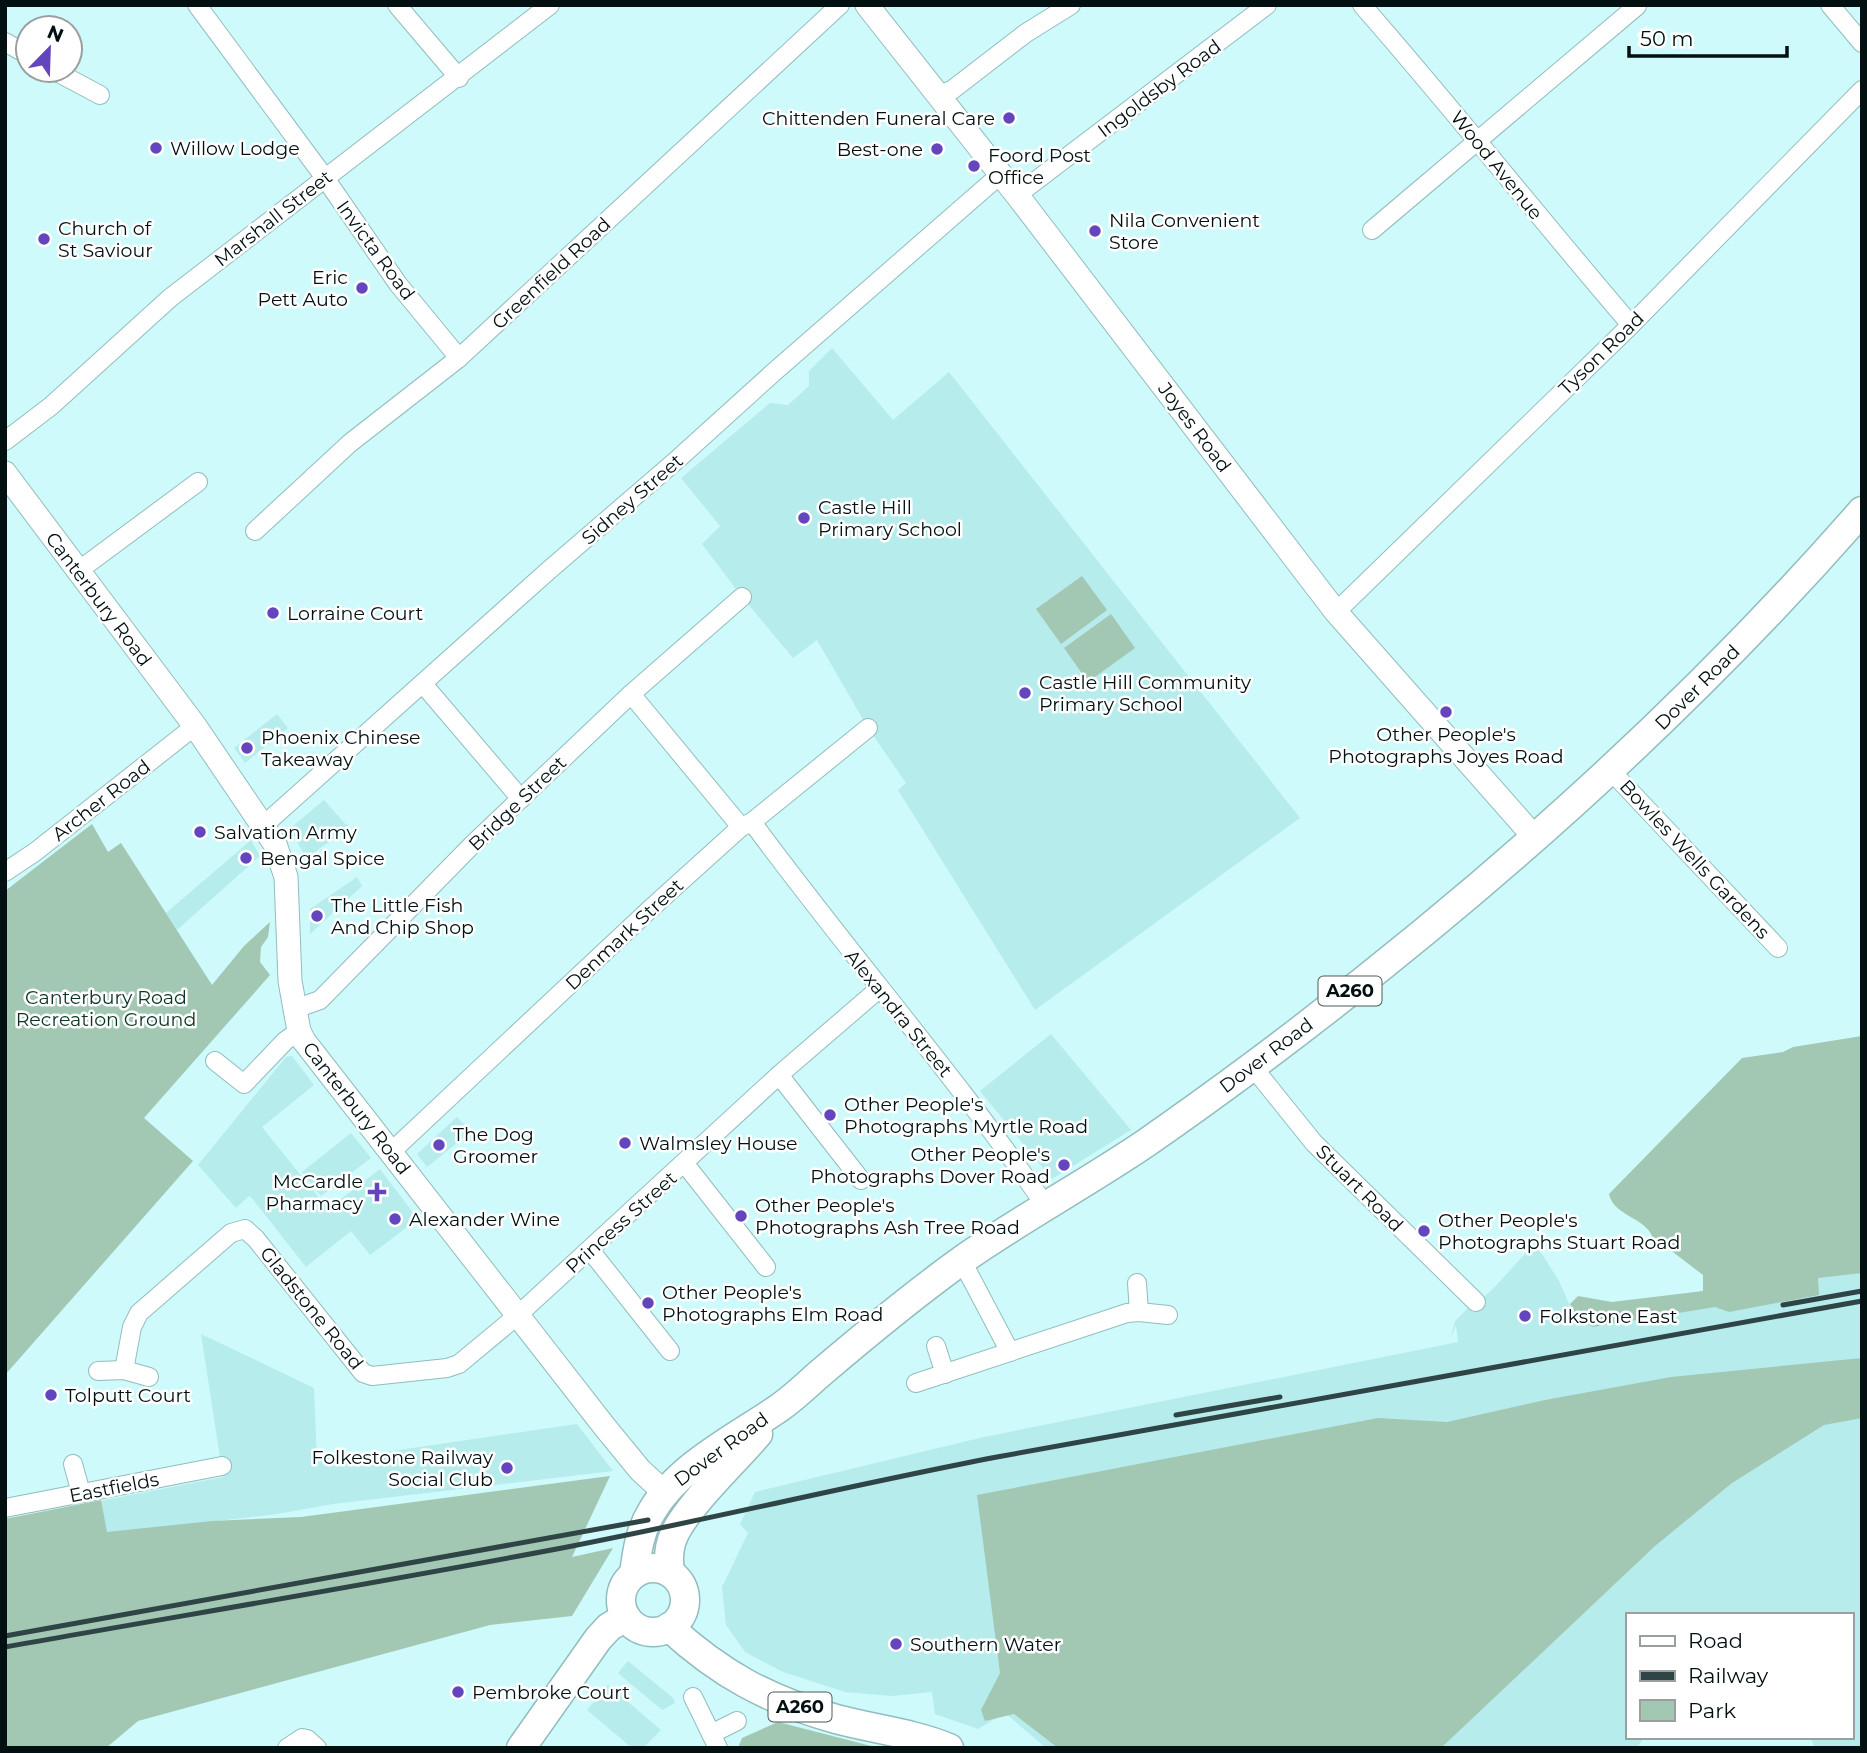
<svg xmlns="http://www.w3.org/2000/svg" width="1867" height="1753" font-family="Montserrat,sans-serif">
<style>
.built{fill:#b7eced}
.green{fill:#a2c7b3}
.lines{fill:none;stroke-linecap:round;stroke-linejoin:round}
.minor-casing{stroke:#92bcbd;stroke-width:20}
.tertiary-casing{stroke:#92bcbd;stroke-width:25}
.primary-casing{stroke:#92bcbd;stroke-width:31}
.minor{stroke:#fff;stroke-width:18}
.tertiary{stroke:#fff;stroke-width:23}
.primary{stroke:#fff;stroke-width:28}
.rail{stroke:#2f4445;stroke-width:5}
.poi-dot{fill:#6345bd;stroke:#fff;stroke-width:2.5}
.labels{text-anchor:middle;stroke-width:5;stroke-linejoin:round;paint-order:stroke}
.shield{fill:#fff;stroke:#4e5858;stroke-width:2}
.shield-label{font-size:18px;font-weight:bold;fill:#021011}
.street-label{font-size:19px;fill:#021011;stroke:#fff}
.poi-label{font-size:19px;fill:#021011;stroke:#fff;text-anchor:start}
.park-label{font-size:19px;fill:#0c3524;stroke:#fff}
</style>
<rect width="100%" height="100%" fill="#cefafb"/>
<g class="built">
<polygon points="832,348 893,420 949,372 1300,818 1035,1010 898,790 906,783 868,728 817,640 793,658 742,597 702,544 720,526 681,478 770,403 788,405 809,386 809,371"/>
<polygon points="277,714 288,728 245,763 234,748"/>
<polygon points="324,800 349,828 306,858 291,831 293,826"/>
<polygon points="251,840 260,856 177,930 166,913"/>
<polygon points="357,877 362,886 310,934 310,909"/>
<polygon points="1051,1034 1131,1130 1052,1179 980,1091"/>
<polygon points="292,1056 314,1085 262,1127 328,1209 380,1169 418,1219 370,1255 351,1231 306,1267 251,1197 249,1196 236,1208 198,1165 286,1057"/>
<polygon points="457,1117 471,1132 427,1167 417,1154"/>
<polygon points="351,1133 371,1158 321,1196 302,1172"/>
<polygon points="1862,1221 1862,1748 1815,1748 1810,1737 1851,1737 1851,1615 1627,1615 1627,1737 1644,1737 1637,1748 1046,1748 1005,1713 978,1729 935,1714 932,1692 892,1696 845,1692 783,1672 745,1652 726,1625 722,1587 748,1533 740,1524 755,1492 984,1437 1458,1342 1456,1325 1450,1340 1455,1321 1467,1309 1490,1292 1535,1243 1559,1281 1570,1306 1643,1302 1705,1293"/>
<polygon points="201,1334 314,1388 317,1462 577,1424 613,1471 333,1504 277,1514 89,1536 70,1507 223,1477"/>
<polygon points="628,1661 673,1698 675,1703 662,1710 618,1673"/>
<polygon points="608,1685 661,1730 643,1748 632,1748 587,1710"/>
</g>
<g class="green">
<polygon points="1082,576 1107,610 1061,644 1036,609"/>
<polygon points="1111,614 1135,648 1088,682 1064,648"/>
<polygon points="92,824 108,852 121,843 212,985 244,946 270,922 268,937 261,947 260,962 270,975 144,1118 193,1161 5,1375 5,891"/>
<path d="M1862 1036V1273L1818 1278 1819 1295 1729 1312 1715 1307 1593 1327 1579 1319 1570 1304 1578 1296 1612 1302 1703 1291V1275L1652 1236C1645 1218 1613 1215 1609 1194L1742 1058 1783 1052 1793 1047Z"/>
<polygon points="1862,1358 1862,1418 1824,1425 1732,1483 1655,1546 1441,1748 1058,1748 1014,1714 985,1721 981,1710 1000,1673 977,1495 1378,1418 1447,1422 1545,1400 1671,1377"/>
<polygon points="610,1476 572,1557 613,1548 572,1616 490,1625 138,1721 106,1748 5,1748 5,1519 101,1500 107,1532 212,1521 301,1517"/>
<polygon points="778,1722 879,1748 738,1748 742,1738"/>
</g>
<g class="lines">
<g class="minor-casing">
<g id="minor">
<polyline points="197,5 325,178 398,284 459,358"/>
<polyline points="397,5 459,78"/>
<path d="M1362 5C1454 110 1540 219 1631 325"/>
<polyline points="1830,5 1862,43"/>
<polyline points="5,42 28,55"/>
<polyline points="53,70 100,95"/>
<polyline points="937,95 952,90 1026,33 1071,5"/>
<polyline points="1017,195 1267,5"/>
<polyline points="1372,230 1637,6"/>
<polyline points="5,441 51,406 170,298 550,5"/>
<polyline points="255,531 350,443 459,358 840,5"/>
<polyline points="78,571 198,482"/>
<polyline points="1336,612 1631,325 1862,90"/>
<polyline points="423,684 521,799"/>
<polyline points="631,694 741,827"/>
<polyline points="1611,771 1778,948"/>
<path d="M752 822C847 951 953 1073 1045 1205"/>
<polyline points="264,825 548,571 679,458 774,372 1001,174"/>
<polyline points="5,872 35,852 195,726"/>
<polyline points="295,1009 320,1000 473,844 631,694 742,597"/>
<polyline points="215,1061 244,1084 285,1041 299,1031"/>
<polyline points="1252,1066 1314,1143 1476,1302"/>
<polyline points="779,1075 861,1180"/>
<polyline points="391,1152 648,911 741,827 752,822 868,728"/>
<polyline points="685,1164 766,1267"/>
<polyline points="590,1250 670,1351"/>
<polyline points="962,1261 1010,1352"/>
<polyline points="1137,1283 1139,1312"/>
<polyline points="936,1346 945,1374"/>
<polyline points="124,1370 132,1327 139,1313 231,1233 245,1229 256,1239 363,1373 372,1376 447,1368 459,1364 518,1315 779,1075 880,988"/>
<polyline points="98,1371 124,1370 149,1377"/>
<polyline points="916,1383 1127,1313 1139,1312 1168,1315"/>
<polyline points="73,1464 81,1493"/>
<polyline points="5,1508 222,1466"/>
<polyline points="693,1697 718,1748"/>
<polyline points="711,1734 737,1721"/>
<polyline points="287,1748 302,1738 307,1739 317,1748"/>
</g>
</g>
<g class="tertiary-casing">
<g id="tertiary">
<polyline points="867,5 1017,195 1336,612 1536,839"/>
<polyline points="5,473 195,726 275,844 286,877 290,981 299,1031 304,1041 604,1426 640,1470 664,1492"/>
</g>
</g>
<g class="primary-casing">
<g id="primary">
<circle cx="653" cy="1600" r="32"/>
<path d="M670 1572C668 1559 668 1548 674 1535 687 1506 736 1460 758 1434"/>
<path d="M634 1574C637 1551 640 1530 652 1511 678 1466 737 1437 779 1408 792 1399 805 1387 817 1376 865 1335 913 1295 965 1258 1024 1217 1087 1183 1146 1143 1182 1118 1218 1092 1253 1066 1474 901 1680 719 1862 511"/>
<path d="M669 1627C720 1674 768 1700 836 1719 873 1729 913 1733 949 1748"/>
<polyline points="521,1748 598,1639 609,1627 626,1617"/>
</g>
</g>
<use href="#minor" class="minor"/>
<use href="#tertiary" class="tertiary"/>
<use href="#primary" class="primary"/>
<g class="rail">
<polyline points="1783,1305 1862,1291"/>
<polyline points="1176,1415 1280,1397"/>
<polyline points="5,1636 648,1520"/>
<path d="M5 1647C191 1614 377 1583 562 1548 707 1520 851 1485 997 1457L1862 1301"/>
</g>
</g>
<g class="poi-dot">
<circle cx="1009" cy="118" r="7"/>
<circle cx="156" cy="148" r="7"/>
<circle cx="937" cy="149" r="7"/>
<circle cx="974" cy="166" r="7"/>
<circle cx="1095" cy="231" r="7"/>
<circle cx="44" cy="239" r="7"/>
<circle cx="362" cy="288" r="7"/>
<circle cx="804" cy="518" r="7"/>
<circle cx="273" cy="613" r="7"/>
<circle cx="1025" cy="693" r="7"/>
<circle cx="1446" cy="712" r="7"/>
<circle cx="247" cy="748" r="7"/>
<circle cx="200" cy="832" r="7"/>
<circle cx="246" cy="858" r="7"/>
<circle cx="317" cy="916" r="7"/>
<circle cx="830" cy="1115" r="7"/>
<circle cx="625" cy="1143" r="7"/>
<circle cx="439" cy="1145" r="7"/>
<circle cx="1064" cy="1165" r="7"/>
<path d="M373.5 1181.5h7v7h7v7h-7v7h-7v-7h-7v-7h7z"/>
<circle cx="741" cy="1216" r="7"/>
<circle cx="395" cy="1219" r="7"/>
<circle cx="1424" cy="1231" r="7"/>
<circle cx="648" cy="1303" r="7"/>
<circle cx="1525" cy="1316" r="7"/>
<circle cx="51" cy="1395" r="7"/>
<circle cx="507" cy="1468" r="7"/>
<circle cx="896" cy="1644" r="7"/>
<circle cx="458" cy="1692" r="7"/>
</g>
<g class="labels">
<g class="shield">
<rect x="1318.5" y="976.5" width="63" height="29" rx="5"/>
<rect x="768.5" y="1692.5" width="63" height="29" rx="5"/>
</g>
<g class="shield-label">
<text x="1350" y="997">A260</text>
<text x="800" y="1713">A260</text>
</g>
<g class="street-label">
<text transform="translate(1159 88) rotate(-37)" y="7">Ingoldsby Road</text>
<text transform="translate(1497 165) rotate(51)" y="7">Wood Avenue</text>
<text transform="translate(273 218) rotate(-38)" y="7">Marshall Street</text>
<text transform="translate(376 250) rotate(54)" y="7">Invicta Road</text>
<text transform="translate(551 273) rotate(-43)" y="7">Greenfield Road</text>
<text transform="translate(1601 353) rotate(-44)" y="7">Tyson Road</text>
<text transform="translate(1195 427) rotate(53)" y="7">Joyes Road</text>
<text transform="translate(632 499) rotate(-41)" y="7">Sidney Street</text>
<text transform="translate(99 599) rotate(53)" y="7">Canterbury Road</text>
<text transform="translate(1697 687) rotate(-45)" y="7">Dover Road</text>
<text transform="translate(101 800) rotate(-38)" y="7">Archer Road</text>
<text transform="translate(517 803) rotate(-44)" y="7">Bridge Street</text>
<text transform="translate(1695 859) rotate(47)" y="7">Bowles Wells Gardens</text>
<text transform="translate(624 934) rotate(-43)" y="7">Denmark Street</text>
<text transform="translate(899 1013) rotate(51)" y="7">Alexandra Street</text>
<text transform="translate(1266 1055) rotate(-37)" y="7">Dover Road</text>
<text transform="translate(357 1108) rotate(52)" y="7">Canterbury Road</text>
<text transform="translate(1360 1188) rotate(45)" y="7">Stuart Road</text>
<text transform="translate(621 1222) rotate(-42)" y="7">Princess Street</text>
<text transform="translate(312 1308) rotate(51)" y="7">Gladstone Road</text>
<text transform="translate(721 1449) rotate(-36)" y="7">Dover Road</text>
<text transform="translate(114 1487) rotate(-11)" y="7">Eastfields</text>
</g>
<g class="poi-label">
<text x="995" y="125" text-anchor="end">Chittenden Funeral Care</text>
<text x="170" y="155">Willow Lodge</text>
<text x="923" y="156" text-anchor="end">Best-one</text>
<text x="988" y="162">Foord Post<tspan x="988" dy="22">Office</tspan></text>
<text x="1109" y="227">Nila Convenient<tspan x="1109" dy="22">Store</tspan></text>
<text x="58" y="235">Church of<tspan x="58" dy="22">St Saviour</tspan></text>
<text x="348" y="284" text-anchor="end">Eric<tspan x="348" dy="22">Pett Auto</tspan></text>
<text x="818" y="514">Castle Hill<tspan x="818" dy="22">Primary School</tspan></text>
<text x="287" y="620">Lorraine Court</text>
<text x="1039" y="689">Castle Hill Community<tspan x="1039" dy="22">Primary School</tspan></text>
<text x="1446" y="741" text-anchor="middle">Other People's<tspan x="1446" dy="22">Photographs Joyes Road</tspan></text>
<text x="261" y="744">Phoenix Chinese<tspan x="261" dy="22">Takeaway</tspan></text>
<text x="214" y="839">Salvation Army</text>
<text x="260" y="865">Bengal Spice</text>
<text x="331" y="912">The Little Fish<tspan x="331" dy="22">And Chip Shop</tspan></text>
<text x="844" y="1111">Other People's<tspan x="844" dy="22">Photographs Myrtle Road</tspan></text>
<text x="453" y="1141">The Dog<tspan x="453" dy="22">Groomer</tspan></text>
<text x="639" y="1150">Walmsley House</text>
<text x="1050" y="1161" text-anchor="end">Other People's<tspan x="1050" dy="22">Photographs Dover Road</tspan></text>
<text x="363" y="1188" text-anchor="end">McCardle<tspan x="363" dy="22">Pharmacy</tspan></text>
<text x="755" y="1212">Other People's<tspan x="755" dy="22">Photographs Ash Tree Road</tspan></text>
<text x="409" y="1226">Alexander Wine</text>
<text x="1438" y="1227">Other People's<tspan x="1438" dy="22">Photographs Stuart Road</tspan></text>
<text x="662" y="1299">Other People's<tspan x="662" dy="22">Photographs Elm Road</tspan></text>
<text x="1539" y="1323">Folkstone East</text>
<text x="65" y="1402">Tolputt Court</text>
<text x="493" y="1464" text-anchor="end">Folkestone Railway<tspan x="493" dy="22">Social Club</tspan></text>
<text x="910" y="1651">Southern Water</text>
<text x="472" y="1699">Pembroke Court</text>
</g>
<g class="park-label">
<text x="106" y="1004">Canterbury Road<tspan x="106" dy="22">Recreation Ground</tspan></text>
</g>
</g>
<rect width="1867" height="1753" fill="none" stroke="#021011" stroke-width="14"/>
<rect x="1626" y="1613" width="228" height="126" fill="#ffffff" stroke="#9a9fa0" stroke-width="2"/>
<rect x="1640" y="1636" width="35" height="10" fill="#ffffff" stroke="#9a9fa0" stroke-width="2"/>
<text x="1688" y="1648" font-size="21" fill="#021011">Road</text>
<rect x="1640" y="1671" width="35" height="10" fill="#2f4445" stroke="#9a9fa0" stroke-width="2"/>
<text x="1688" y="1683" font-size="21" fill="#021011">Railway</text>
<rect x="1640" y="1700" width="35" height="21" fill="#a2c7b3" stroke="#9a9fa0" stroke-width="2"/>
<text x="1688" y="1718" font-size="21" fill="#021011">Park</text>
<g transform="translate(49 49) rotate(23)"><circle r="33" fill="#ffffff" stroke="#9a9fa0" stroke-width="2"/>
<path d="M0-5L12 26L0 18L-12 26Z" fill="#6345bd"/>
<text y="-10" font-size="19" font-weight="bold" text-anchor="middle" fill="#021011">N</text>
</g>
<path d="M1629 46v10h158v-10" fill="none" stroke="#021011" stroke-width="3.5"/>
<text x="1640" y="46" font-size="21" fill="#021011" stroke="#ffffff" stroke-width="5" paint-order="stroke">50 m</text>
</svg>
